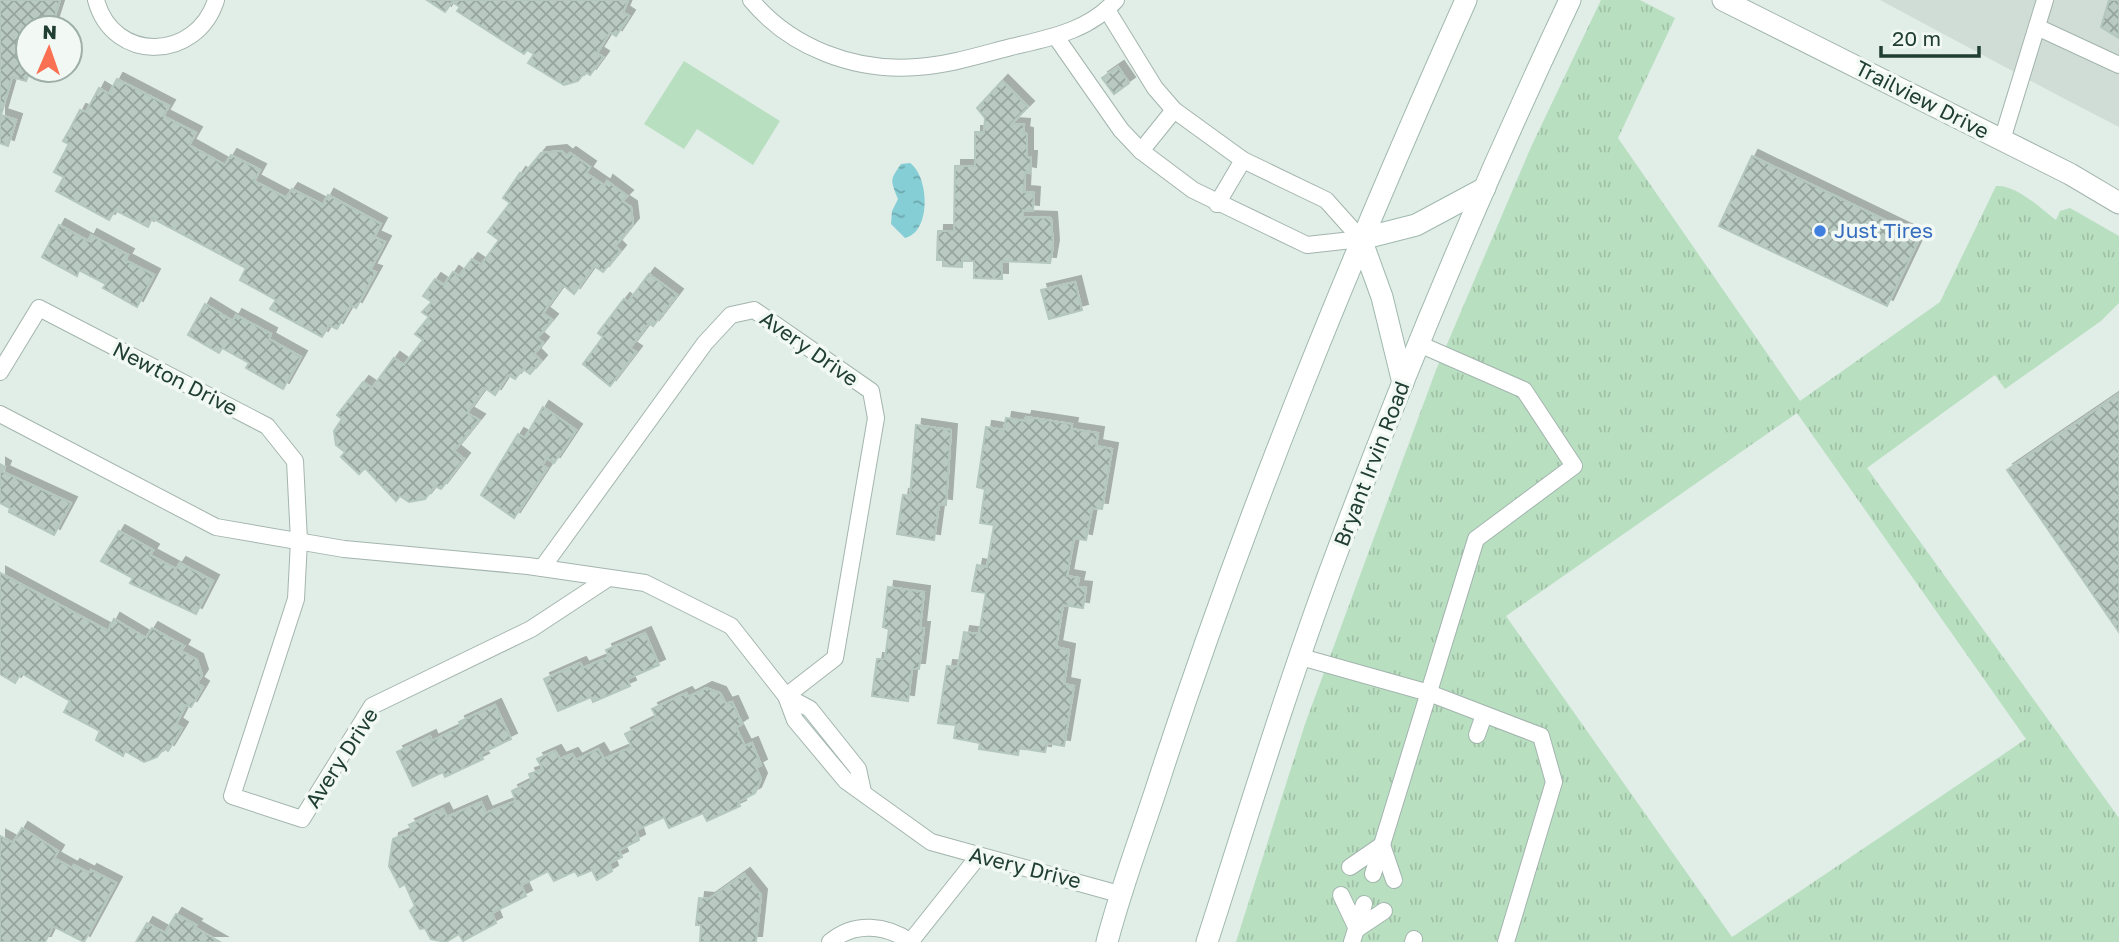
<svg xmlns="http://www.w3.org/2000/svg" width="2119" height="942" font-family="'Golos Text',sans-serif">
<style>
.built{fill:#cfddd6}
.grass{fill:url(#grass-tufts);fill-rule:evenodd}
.park{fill:#b9dfc1}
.water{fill:url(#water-ripples)}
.building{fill:url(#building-cross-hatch);stroke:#b3c7bd;stroke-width:2;filter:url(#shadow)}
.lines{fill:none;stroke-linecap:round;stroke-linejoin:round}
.service-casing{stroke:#a3b5ae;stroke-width:18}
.minor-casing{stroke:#a3b5ae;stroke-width:23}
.secondary-casing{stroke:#9fb9ae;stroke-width:23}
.service{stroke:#fff;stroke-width:16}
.minor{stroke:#fff;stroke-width:21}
.secondary{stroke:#fff;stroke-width:21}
.shop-dot{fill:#3f7fe0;stroke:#f2f9f5;stroke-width:2.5}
.labels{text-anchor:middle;stroke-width:7;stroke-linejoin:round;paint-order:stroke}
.street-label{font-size:21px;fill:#203e34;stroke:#f2f9f5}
.shop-label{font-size:21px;fill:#366cbe;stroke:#f2f9f5;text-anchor:start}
</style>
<defs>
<pattern id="grass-tufts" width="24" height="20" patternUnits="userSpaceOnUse" patternTransform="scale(1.75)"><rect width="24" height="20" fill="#b9dfc1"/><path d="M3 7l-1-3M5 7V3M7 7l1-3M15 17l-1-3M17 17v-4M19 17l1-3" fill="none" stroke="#9fc0a6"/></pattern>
<pattern id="water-ripples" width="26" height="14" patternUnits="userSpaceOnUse" patternTransform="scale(1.75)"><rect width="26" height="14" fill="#86ced5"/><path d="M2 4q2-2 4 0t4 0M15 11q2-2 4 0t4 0" fill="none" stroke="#6da9ae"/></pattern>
<pattern id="building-cross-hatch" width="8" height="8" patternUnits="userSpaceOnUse" patternTransform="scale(1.75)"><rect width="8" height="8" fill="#b9cac2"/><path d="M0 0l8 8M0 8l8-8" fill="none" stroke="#96a59e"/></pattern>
<filter id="shadow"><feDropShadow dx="6" dy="-6" stdDeviation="0" flood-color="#0004"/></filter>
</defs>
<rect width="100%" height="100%" fill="#e1ede7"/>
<polygon class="built" points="1880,0 2119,0 2119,127 2063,98"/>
<path class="grass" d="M1601 0H1640L1675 18 1618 138 1800 401 1940 302 1996 186C2016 184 2041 209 2056 220L2060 211 2070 208 2119 236V303L2101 321 2005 389 1995 375 1867 468 2119 818V942H1236L1305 724 1436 370 1531 147ZM1797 413 2026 739 1732 937 1506 616Z"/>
<polygon class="park" points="684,61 780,121 753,165 697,129 684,149 644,124"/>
<path class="water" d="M910 163C929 176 932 232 905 238L891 224 892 211 898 199C890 179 890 180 901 164Z"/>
<g class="building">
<polygon points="0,0 60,0 51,28 28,28 30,70 26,81 12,77 1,115 16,120 8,146 0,143"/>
<polygon points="427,0 628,0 623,12 629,16 616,36 610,32 597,53 603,57 590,75 585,72 578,81 564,85 528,63 534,54 527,50 524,54 457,11 460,7 452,2 445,12"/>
<polygon points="2109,0 2119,0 2119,38 2101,27"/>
<polygon points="1118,67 1129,83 1114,94 1102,78"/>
<polygon points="117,79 169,106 163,116 196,133 189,145 225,165 231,155 260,170 254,181 286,198 292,189 323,205 328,195 381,224 374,237 385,242 370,270 376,272 356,308 351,305 337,329 329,325 322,337 270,309 276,300 240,280 246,268 152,218 148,227 115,210 109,220 56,191 64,177 54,172 69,144 63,141 70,129 80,110 86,112 99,88 109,94"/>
<polygon points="1002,81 1028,107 1011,124 1024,125 1023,133 1027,134 1027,157 1031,157 1030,173 1025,172 1024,192 1034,193 1033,211 1023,210 1023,217 1051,218 1053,246 1050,263 1002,261 1002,279 974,278 974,261 962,261 962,267 943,266 943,260 937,260 938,231 954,231 955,166 975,166 975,132 984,132 985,118 977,108"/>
<polygon points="561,151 567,156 570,153 590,167 586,173 605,186 607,181 627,196 622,201 631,207 633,224 615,246 620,251 603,272 594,266 574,294 563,285 543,313 552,320 537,338 543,343 534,354 541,361 530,374 523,369 515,379 508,375 495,395 485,388 467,413 479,420 454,451 464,459 441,489 435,486 425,499 409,502 400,496 396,501 365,468 359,474 341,457 345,452 336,445 334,431 342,419 337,415 363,382 372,388 394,358 404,365 423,340 415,334 429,317 422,312 432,302 423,296 435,279 444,285 453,272 459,276 472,259 481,265 499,240 488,232 510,203 503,198 520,173 523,175 541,153"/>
<polygon points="1752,156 1920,237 1887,306 1719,226"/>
<polygon points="59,225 88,241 91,235 128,255 125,260 154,275 137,307 103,288 106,284 79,270 77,276 42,257"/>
<polygon points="649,274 677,295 653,326 649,323 630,348 636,352 610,386 583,364 603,337 598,333 624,299 628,302"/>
<polygon points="1075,282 1082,310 1049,319 1041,290"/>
<polygon points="205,304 233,321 236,315 271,334 269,339 301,357 283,389 246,368 249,363 222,348 219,353 188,335"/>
<polygon points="2119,394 2119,632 2007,470"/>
<polygon points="543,407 576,430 554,463 547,458 542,465 547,468 514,518 481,495 518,434 525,438"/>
<polygon points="1026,417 1072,424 1071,429 1098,433 1096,446 1112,449 1102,509 1092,508 1086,540 1074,538 1067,576 1079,578 1077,587 1086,588 1083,608 1063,605 1056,647 1069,650 1064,684 1074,686 1064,746 1047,743 1045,752 1019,748 1018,755 979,749 980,743 954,738 956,725 938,723 947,666 958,667 964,632 979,634 986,593 972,591 977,565 987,567 994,525 980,523 985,489 977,487 986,427 1004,430 1006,418 1025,421"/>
<polygon points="916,425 951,430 946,505 939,504 934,540 897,534 903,495 910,496"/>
<polygon points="0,464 5,467 3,472 71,503 54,535 9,512 10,508 0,503"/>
<polygon points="119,531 153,550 150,555 176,569 180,563 213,581 196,614 130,583 133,578 101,561"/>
<polygon points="0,573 108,631 114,619 146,638 152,628 184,646 181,651 197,660 202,675 197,683 203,687 191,707 186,705 176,724 182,728 168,751 164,748 157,757 144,762 125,751 123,756 96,740 100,731 64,712 70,701 21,673 15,683 0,674"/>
<polygon points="888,587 924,592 920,628 924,628 919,669 912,669 908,701 872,696 877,659 885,659 889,629 883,627"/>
<polygon points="645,633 659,665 627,679 630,686 593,702 591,697 558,711 544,679 580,663 583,668 609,657 606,650"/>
<polygon points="706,688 720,693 726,704 732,702 742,724 736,728 745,746 752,743 761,765 756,768 761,779 755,793 738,802 740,806 707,821 703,813 669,828 664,817 636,830 639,840 619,850 622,857 609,863 612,871 597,880 592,870 578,876 575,871 554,881 548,871 521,885 526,896 492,913 496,923 463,941 459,934 446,942 431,939 425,928 420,929 410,911 415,906 405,884 400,887 389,866 393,839 413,831 409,825 443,809 447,817 481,802 486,813 516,801 512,791 532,781 529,774 543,769 537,759 555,751 560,759 572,754 576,760 598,749 604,759 632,747 625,734 657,718 652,709 686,693 689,697"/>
<polygon points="495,705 511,739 480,754 483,759 445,777 443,772 413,786 397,752 430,736 432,741 461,727 459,722"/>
<polygon points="22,828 58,851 54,858 72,868 74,865 89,873 91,870 116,883 84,942 53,926 45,942 0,942 0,836 13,843"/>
<polygon points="744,874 761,895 756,942 700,942 701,925 696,925 699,898 709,899"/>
<polygon points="176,914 196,925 194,927 220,942 136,942 147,923 165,933"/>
</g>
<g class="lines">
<g class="service-casing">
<g id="service">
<path d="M96 0C113 64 197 61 216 0"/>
<path d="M751 0C791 48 855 72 917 67 949 65 980 55 1011 47 1049 38 1089 31 1116 0"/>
<polyline points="1107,10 1155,88 1174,110 1243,160 1326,200 1361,239"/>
<polyline points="2037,27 2119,65"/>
<polyline points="1056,37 1121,130 1141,151 1193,190 1307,245 1361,239"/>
<polyline points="2002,140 2045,0"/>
<polyline points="1141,151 1174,110"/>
<polyline points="1217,204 1243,160"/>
<polyline points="0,372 39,308 267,426 295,461 299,541 296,599 232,796 302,819 372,706 531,629 607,579"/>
<polyline points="0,414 216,527 344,549 528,566 645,583 731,626 786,696 795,720 846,781 931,842 1119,894"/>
<polyline points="542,568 705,343 731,315 754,310 871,391 876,418 835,658 786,696"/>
<polyline points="1301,657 1429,693 1541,736 1554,782 1506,942"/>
<polyline points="786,696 810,709 858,769 863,792"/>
<polyline points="1477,735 1484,715"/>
<polyline points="1382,845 1394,880"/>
<polyline points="1350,867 1382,845"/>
<polyline points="1373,874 1476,539 1574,466 1524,390 1419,344"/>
<polyline points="1341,895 1357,929"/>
<polyline points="1357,929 1384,911"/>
<polyline points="911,941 977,858"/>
<path d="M830 942C855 921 886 925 911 942"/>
<polyline points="1352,942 1364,904"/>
<polyline points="1413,942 1414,939"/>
</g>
</g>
<g class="minor-casing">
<polyline id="minor" points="1723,0 2070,174 2119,203"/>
</g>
<g class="secondary-casing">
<g id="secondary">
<polyline points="1361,239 1382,297 1403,383"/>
<polyline points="1361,239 1416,225 1485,188"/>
<path d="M1107 942C1122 884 1144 828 1162 771 1248 508 1353 253 1466 0"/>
<path d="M1207 942C1247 818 1285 693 1330 571 1402 377 1482 186 1570 0"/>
</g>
</g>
<use href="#service" class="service"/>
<use href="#minor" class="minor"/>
<use href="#secondary" class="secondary"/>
</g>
<circle class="shop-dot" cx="1820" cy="231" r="7"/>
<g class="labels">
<g class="street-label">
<text transform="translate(1922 100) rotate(27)" y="7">Trailview Drive</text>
<text transform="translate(809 349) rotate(35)" y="7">Avery Drive</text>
<text transform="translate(175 379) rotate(27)" y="7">Newton Drive</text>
<text transform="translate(1372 464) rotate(-69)" y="7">Bryant Irvin Road</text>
<text transform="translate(342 758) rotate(-57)" y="7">Avery Drive</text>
<text transform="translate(1025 868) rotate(14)" y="7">Avery Drive</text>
</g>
<g class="shop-label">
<text x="1834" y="238">Just Tires</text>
</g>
</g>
<g transform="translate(49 49) rotate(2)"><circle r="33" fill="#f2f9f5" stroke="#9eaea8" stroke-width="2"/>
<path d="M0-5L12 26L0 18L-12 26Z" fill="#f97053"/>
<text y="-10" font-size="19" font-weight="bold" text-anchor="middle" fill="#203e34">N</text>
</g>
<path d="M1881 46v10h98v-10" fill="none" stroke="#203e34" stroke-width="3.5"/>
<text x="1892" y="46" font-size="21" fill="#203e34" stroke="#f2f9f5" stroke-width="5" paint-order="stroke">20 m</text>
</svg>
